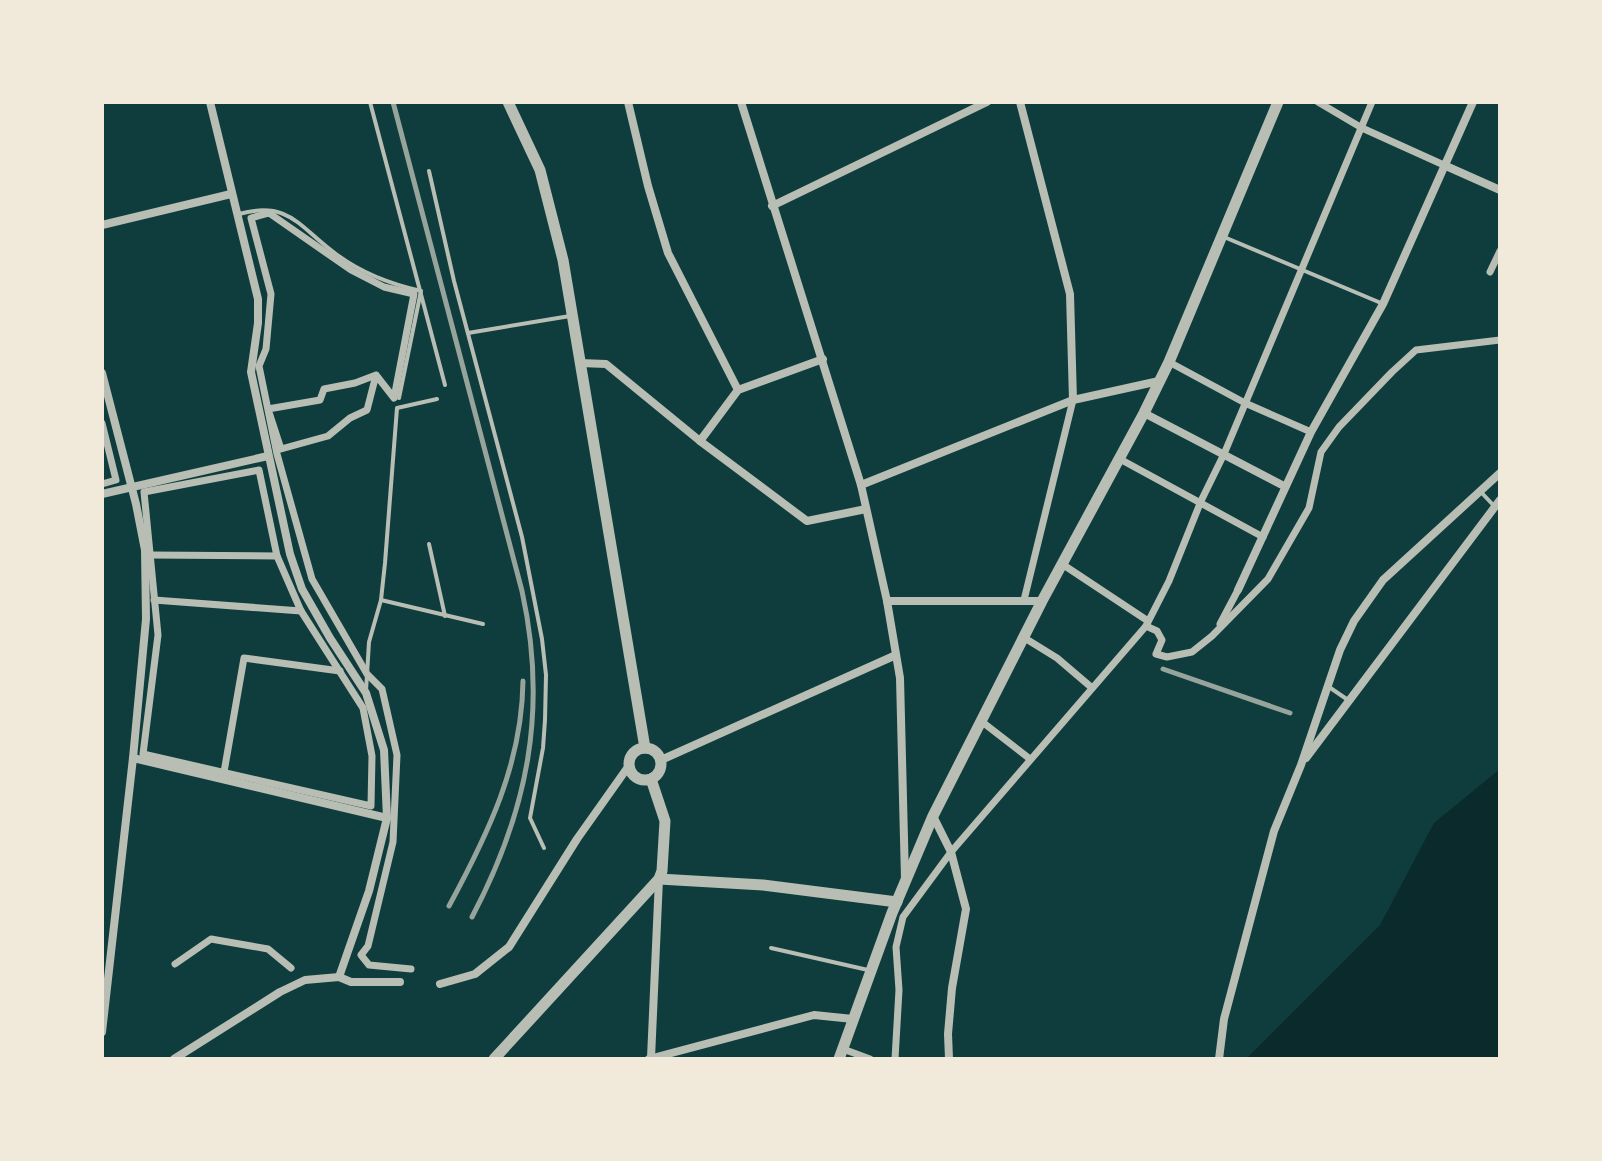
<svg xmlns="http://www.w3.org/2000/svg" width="1602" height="1161" font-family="'PT Serif',serif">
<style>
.water{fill:#0a2a2b}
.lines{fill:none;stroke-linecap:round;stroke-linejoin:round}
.service{stroke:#b8beb3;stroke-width:4}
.pedestrian{stroke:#b8beb3;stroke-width:7}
.minor{stroke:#b8beb3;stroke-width:8}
.tertiary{stroke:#b8beb3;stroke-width:11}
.rail{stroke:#97a49c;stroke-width:5}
</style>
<rect width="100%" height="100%" fill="#0f3d3e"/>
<polygon class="water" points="1500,769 1500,1059 1246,1059 1380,925 1434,823"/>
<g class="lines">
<g class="service">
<polyline points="370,102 445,385"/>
<polyline points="429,171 454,281 522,537 542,639 546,675 545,720 543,748 530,818 544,848"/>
<path d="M239 214C289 200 299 227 336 254 361 273 390 284 421 291L399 398"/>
<polyline points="1224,237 1381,303"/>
<polyline points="468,333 570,316"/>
<polyline points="1480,491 1495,507"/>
<polyline points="429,544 445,616"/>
<polyline points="381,600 483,624"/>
<polyline points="1329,687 1348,700"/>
<polyline points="366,691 369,642 381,600 385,563 397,408 437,399"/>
<polyline points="771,948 868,970"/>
</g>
<g class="pedestrian">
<polyline points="1318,102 1362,128 1446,166"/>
<polyline points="1490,272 1500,251"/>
<polyline points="1169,362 1245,403 1311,432"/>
<polyline points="376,375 367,410 350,418 328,436 281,449 268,409 320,400 324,389 355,383 376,375 394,398 414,294 384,287 351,270 269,213 251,218 271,294 266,349 259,366 277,454 312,579 367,674 382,689 397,755 393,842 368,946 361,955 369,965 411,969"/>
<polyline points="102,423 116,480 102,484"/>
<polyline points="1118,458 1263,537"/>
<polygon points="259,470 277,556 301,611 363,708 372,756 371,806 143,754 158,635 144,492"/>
<polyline points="150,555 277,556"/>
<polyline points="1062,564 1148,621"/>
<polyline points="154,600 301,611"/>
<polyline points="1024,600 1073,400"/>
<polyline points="1220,624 1238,590"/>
<polyline points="1146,626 1157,631 1162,640 1156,654 1167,657 1192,652 1212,636 1268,579 1309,508 1321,452 1339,427 1392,372 1416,350 1500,340"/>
<polyline points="1023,637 1057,658 1091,687"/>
<polyline points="981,721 1030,759"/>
<polyline points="224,772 244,658 340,671"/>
<polyline points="175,964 211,939 268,949 291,968"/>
<polyline points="843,1049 870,1059"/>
<polyline points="895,1059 899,990 896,947 903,917 951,852 1146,626 1169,581 1201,501 1224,454 1372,102"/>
</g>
<g class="minor">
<polyline points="210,102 258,299 258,323 251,372 290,554 302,589 330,638 366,693 384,750 387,818 369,891 339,977"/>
<polyline points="628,102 648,186 668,253 738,390"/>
<polyline points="741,102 861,485 887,601 900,678 905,879"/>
<polyline points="1020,102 1070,294 1073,400"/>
<polyline points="1446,166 1500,190"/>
<polyline points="772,206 987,102"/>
<polyline points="102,225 231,194"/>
<polyline points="580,363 606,364 700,441 807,521 866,509"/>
<polyline points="102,373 136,504 145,550 146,619 133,758 102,1032"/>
<polyline points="1144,413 1284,486"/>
<polyline points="700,441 738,390 823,359"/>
<polyline points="861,485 1073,400 1159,381"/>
<polyline points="102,494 268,456"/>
<polyline points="1238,590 1311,432 1383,304 1473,102"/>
<polyline points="887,601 1042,601"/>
<polyline points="133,758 387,818"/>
<polyline points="1306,758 1500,500"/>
<polyline points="661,760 896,655"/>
<polyline points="933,816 951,852 966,909 952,988 948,1034 949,1059"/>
<polyline points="440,984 475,974 509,947 577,839 628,767"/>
<polyline points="651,1058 659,879"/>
<polyline points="174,1059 280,992 305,980 339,977 351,982 400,982"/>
<polyline points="649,1059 814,1015 853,1019"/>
<polyline points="1219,1059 1224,1019 1274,831 1301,765 1340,650 1354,621 1383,580 1500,473"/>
</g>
<g class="tertiary">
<polyline points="508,102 540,170 563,260 645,748"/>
<circle cx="645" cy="764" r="16"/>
<polyline points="659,879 763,885 897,902"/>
<polyline points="494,1059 659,879 662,871 665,821 651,779"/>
<polyline points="839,1059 892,913 933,816 1042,601 1144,413 1169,362 1278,102"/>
</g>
<g class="rail">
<path d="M393 102 522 591C548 709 528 811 472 917"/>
<polyline points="1163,669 1290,713"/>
<path d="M449 906C488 834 522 764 523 681"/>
</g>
</g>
<rect width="1602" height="1161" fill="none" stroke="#f1e9da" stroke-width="208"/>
</svg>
